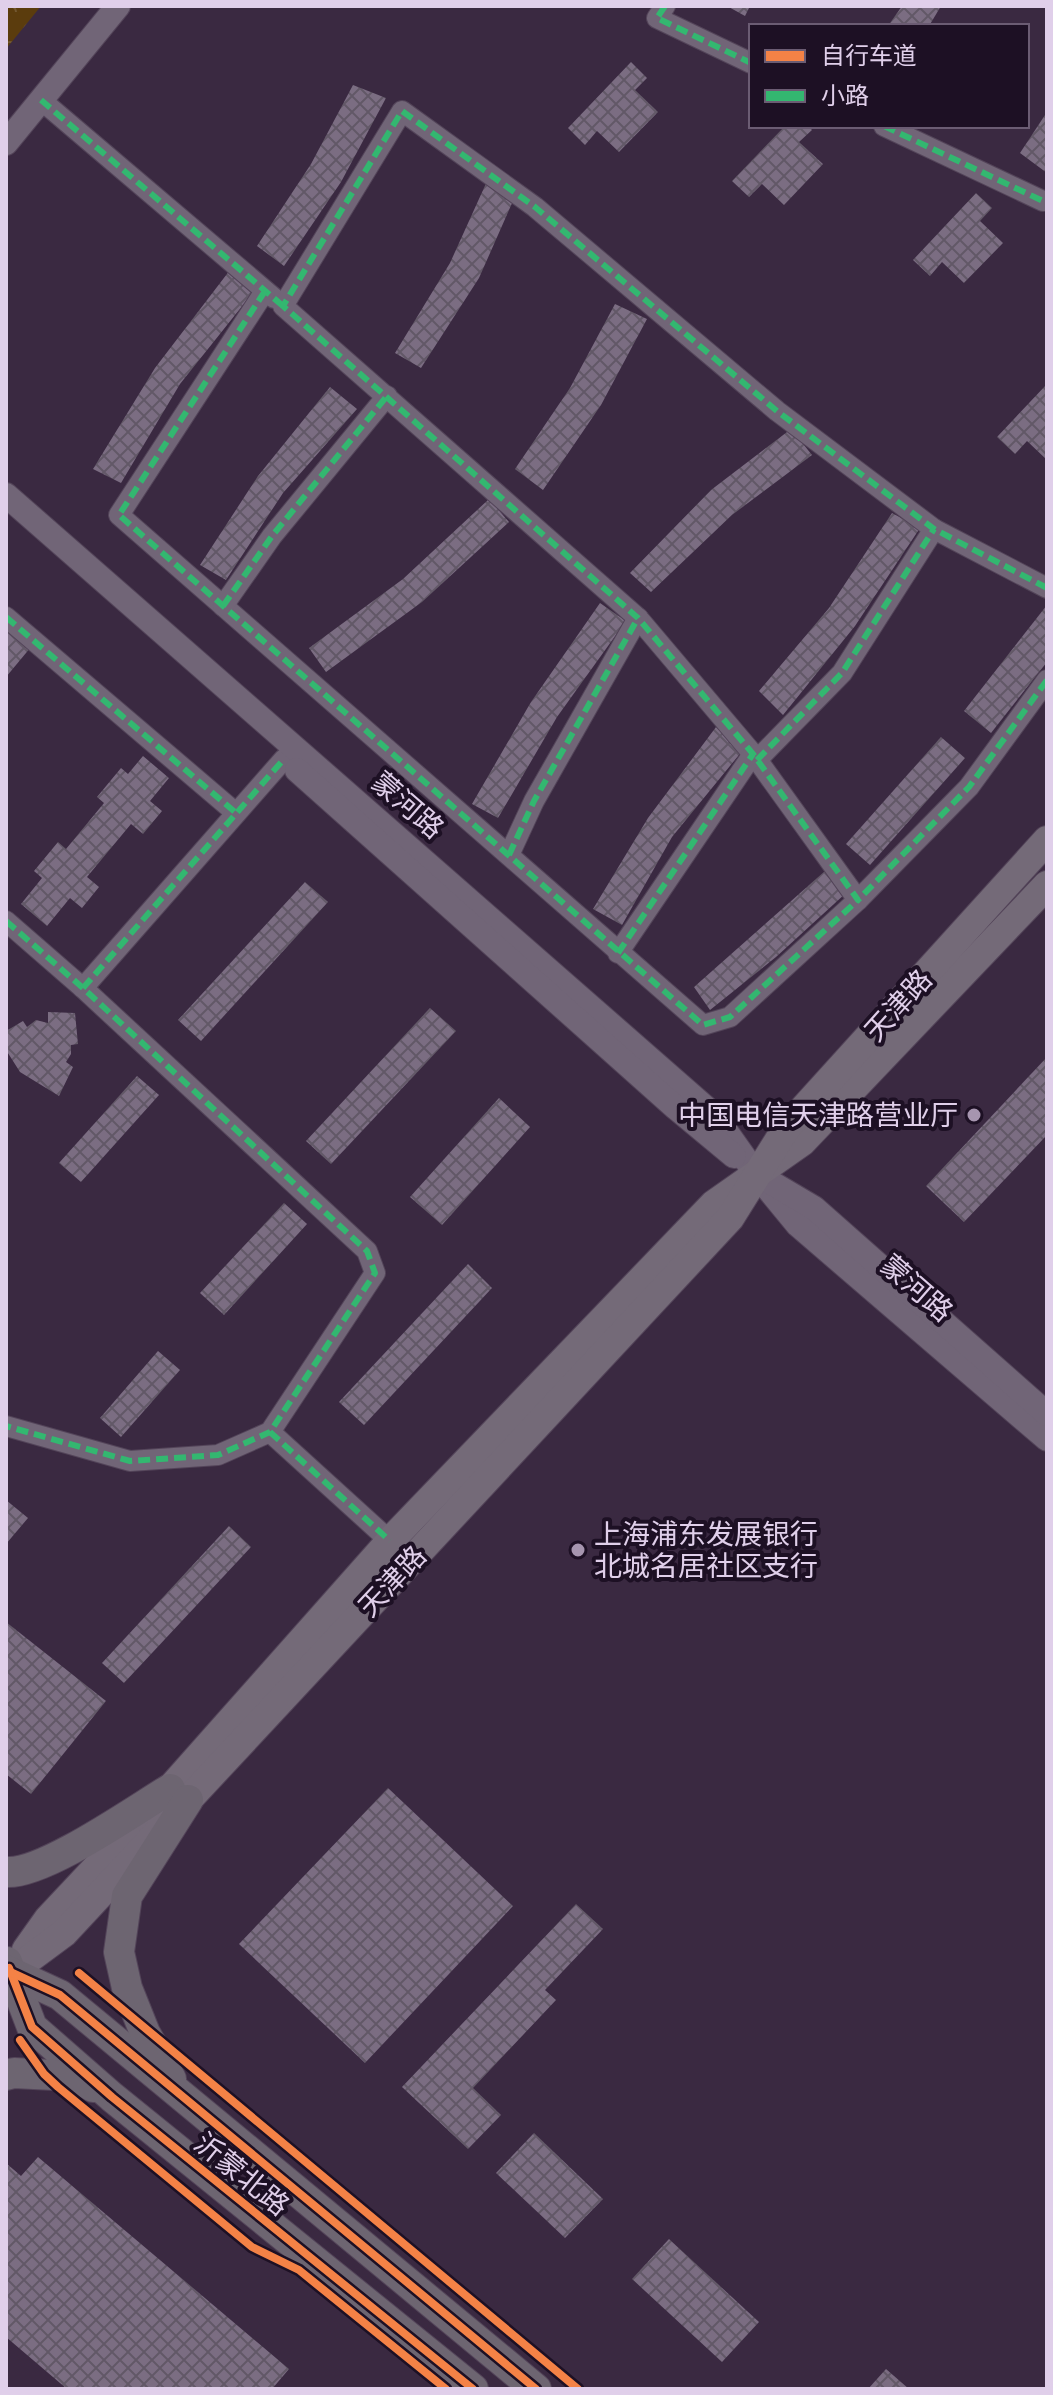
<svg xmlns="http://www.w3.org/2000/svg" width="1053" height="2395" font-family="Roboto,'Noto Sans SC',sans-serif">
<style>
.forest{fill:url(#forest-crowns)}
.building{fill:url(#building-cross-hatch)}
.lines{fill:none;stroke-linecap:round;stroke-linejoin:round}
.minor-casing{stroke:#534459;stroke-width:22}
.tertiary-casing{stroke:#534459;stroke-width:26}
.secondary-casing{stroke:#534459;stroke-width:30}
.primary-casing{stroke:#534459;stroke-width:32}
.minor{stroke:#716577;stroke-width:20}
.tertiary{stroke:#716577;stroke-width:24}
.secondary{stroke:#746a78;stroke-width:28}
.primary{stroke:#6d6571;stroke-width:30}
.quiet{stroke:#33b770;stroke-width:6;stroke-dasharray:12 6;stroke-linecap:butt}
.cycleway-casing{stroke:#1d1024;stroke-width:13}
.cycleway{stroke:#f48246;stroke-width:8}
.poi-dot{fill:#a695af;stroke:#1d1024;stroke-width:3}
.labels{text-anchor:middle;stroke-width:8;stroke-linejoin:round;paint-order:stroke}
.street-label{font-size:28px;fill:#e0cfea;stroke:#1d1024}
.poi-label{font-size:28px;fill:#e0cfea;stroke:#1d1024;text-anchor:end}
</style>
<defs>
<pattern id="forest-crowns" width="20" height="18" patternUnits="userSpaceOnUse" patternTransform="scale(2)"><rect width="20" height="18" fill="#5b3c0d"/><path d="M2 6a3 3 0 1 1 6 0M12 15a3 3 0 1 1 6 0" fill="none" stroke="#725730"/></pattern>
<pattern id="building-cross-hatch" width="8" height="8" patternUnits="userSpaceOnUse" patternTransform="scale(2)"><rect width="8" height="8" fill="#7b6d82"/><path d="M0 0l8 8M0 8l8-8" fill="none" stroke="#625867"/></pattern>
</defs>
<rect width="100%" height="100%" fill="#3a2941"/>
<polygon class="forest" points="6,6 41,6 6,49"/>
<g class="building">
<polygon points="727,6 750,6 745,16"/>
<polygon points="902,6 941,6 929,26 888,26"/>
<polygon points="631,62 647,78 635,90 658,112 619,152 597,131 585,145 568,128"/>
<polygon points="353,85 386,98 341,182 284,266 257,246 311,164"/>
<polygon points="1047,112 1047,173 1020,153"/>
<polygon points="785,126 808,126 812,130 799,142 823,164 784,205 762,184 749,197 732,181"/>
<polygon points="488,179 517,192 479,278 421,368 395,353 450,263"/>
<polygon points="976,193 992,208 980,221 1003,243 964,283 942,262 930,276 913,260"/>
<polygon points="230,270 255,290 180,384 121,483 93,469 155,368"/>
<polygon points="615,304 647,319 601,405 543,490 515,469 570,388"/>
<polygon points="1047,384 1047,460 1027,441 1015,454 997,437"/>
<polygon points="330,387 357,409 283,493 226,580 200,565 258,476"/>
<polygon points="791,429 812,455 732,515 651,592 630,573 711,490"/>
<polygon points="489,499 509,522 422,602 326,672 309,648 403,579"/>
<polygon points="892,513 920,528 855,626 783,715 759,691 829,608"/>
<polygon points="600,603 626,621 557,717 498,818 472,804 531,702"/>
<polygon points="1047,605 1047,662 991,733 964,711"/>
<polygon points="6,626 31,647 6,677"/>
<polygon points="716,727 743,750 672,837 622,925 593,909 648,818"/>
<polygon points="941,737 965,758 870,865 846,844"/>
<polygon points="143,756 169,778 150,801 162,811 143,834 131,824 87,877 99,887 82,908 70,898 47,926 21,904 42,878 34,871 58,842 66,849 104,803 97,797 121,768 128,774"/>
<polygon points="825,871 846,893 776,957 710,1010 694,987"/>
<polygon points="305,882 328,902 201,1041 178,1020"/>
<polygon points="430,1008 456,1031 331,1164 306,1141"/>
<polygon points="48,1012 75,1013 78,1044 71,1045 71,1054 66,1062 73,1067 59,1096 20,1072 6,1050 6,1031 23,1021 27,1027 36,1020 48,1023"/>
<polygon points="1047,1057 1047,1135 964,1222 926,1186"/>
<polygon points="137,1076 159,1095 81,1182 59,1163"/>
<polygon points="499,1098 530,1127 442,1225 410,1197"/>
<polygon points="284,1203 307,1224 224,1315 200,1293"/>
<polygon points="468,1264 492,1288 364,1425 339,1402"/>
<polygon points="158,1351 180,1370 121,1437 100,1418"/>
<polygon points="6,1500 28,1518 6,1544"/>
<polygon points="229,1526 251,1547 124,1683 102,1663"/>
<polygon points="6,1622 106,1701 31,1794 6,1774"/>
<polygon points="388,1788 513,1906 365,2063 239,1944"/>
<polygon points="576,1904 603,1929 545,1990 556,2000 473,2088 501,2115 468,2149 402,2087"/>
<polygon points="534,2133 603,2199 565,2238 496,2173"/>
<polygon points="38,2157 289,2369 272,2389 67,2389 6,2337 6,2163 21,2176"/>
<polygon points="669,2239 759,2322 722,2362 632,2279"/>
<polygon points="886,2369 909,2389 868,2389"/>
</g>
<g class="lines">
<g class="minor-casing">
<g id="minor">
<polyline points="665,6 657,18 751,63"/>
<polyline points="41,100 274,298"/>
<polyline points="884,126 1043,201"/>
<polyline points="265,291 119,515 703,1025 730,1017 858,900"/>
<polyline points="1047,588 934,529 777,411 535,207 402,111 283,306 638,618 753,754 858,900 969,787 1047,680"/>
<polyline points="223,606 272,536 387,396"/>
<polyline points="6,617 236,813"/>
<polyline points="757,760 842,673 934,529"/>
<polyline points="509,855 534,801 638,618"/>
<polyline points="6,921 83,988 367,1251 375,1273 270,1432 218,1455 130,1461 6,1426"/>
<polyline points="618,953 753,754"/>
<polyline points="83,988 284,759"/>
<polyline points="270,1432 390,1541"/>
</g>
</g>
<g class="tertiary-casing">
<g id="tertiary">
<polyline points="6,143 118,6"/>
<polyline points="6,495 715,1116 756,1174 798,1225 1047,1439"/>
<polyline points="297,770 675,1107 734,1156"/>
<polyline points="770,1182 814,1208 1047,1414"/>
</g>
</g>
<g class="secondary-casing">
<g id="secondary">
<polyline points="26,1950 48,1919 170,1789 390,1541 714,1204 802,1142 1047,885"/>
<polyline points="6,1976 64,1933 730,1218 787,1127 1047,840"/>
</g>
</g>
<g class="primary-casing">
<g id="primary">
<path d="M6 1872C43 1875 135 1810 170 1789"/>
<polyline points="7,1962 32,2027 112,2097 473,2389"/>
<polyline points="6,1970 60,1995 536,2389"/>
<polyline points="6,2075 14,2073 74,2076 93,2087"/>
<polyline points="171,2079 145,2033 127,1988 119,1952 127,1896 188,1800"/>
</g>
</g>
<use href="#minor" class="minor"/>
<use href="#tertiary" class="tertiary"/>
<use href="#secondary" class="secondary"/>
<use href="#primary" class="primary"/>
<g class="quiet">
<polyline points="665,6 657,18 751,63"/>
<polyline points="41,100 283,306"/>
<polyline points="884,126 1043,201"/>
<polyline points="265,291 119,515 703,1025 730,1017 858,900"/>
<polyline points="1047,588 934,529 777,411 535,207 402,111 283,306 638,618 753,754 858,900 969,787 1047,680"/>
<polyline points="223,606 272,536 387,396"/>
<polyline points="6,617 236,813"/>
<polyline points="757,760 842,673 934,529"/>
<polyline points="509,855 534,801 638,618"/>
<polyline points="6,921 83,988 367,1251 375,1273 270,1432 218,1455 130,1461 6,1426"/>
<polyline points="618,953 753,754"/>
<polyline points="83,988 284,759"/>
<polyline points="270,1432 390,1541"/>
</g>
<g class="cycleway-casing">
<g id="cycleway">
<polyline points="9,1968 32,2027 112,2097 473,2389"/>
<polyline points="6,1970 60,1995 536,2389"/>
<polyline points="79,1973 578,2389"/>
<polyline points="20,2040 44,2074 58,2087 252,2247 299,2270 446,2389"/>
</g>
</g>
<use href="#cycleway" class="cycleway"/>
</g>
<g class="poi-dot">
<circle cx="974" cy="1115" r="8"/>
<circle cx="578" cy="1550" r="8"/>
</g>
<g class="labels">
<g class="street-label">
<text transform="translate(408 805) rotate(41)" y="10">蒙河路</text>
<text transform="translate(898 1005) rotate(-48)" y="10">天津路</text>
<text transform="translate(917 1288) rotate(41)" y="10">蒙河路</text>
<text transform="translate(392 1581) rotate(-47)" y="10">天津路</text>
<text transform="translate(242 2174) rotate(39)" y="10">沂蒙北路</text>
</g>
<g class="poi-label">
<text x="958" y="1125">中国电信天津路营业厅</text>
<text x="594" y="1544" text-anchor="start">上海浦东发展银行<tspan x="594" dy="32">北城名居社区支行</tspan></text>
</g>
</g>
<rect width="1053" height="2395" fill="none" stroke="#e0cfea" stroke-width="16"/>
<rect x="749" y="24" width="280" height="104" fill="#1d1024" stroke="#6b5c73" stroke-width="2"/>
<rect x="765" y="50" width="40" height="12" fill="#f48246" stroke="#6b5c73" stroke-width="2"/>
<text x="821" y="64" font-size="24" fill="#e0cfea">自行车道</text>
<rect x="765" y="90" width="40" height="12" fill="#33b770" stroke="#6b5c73" stroke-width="2"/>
<text x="821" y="104" font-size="24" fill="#e0cfea">小路</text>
</svg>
